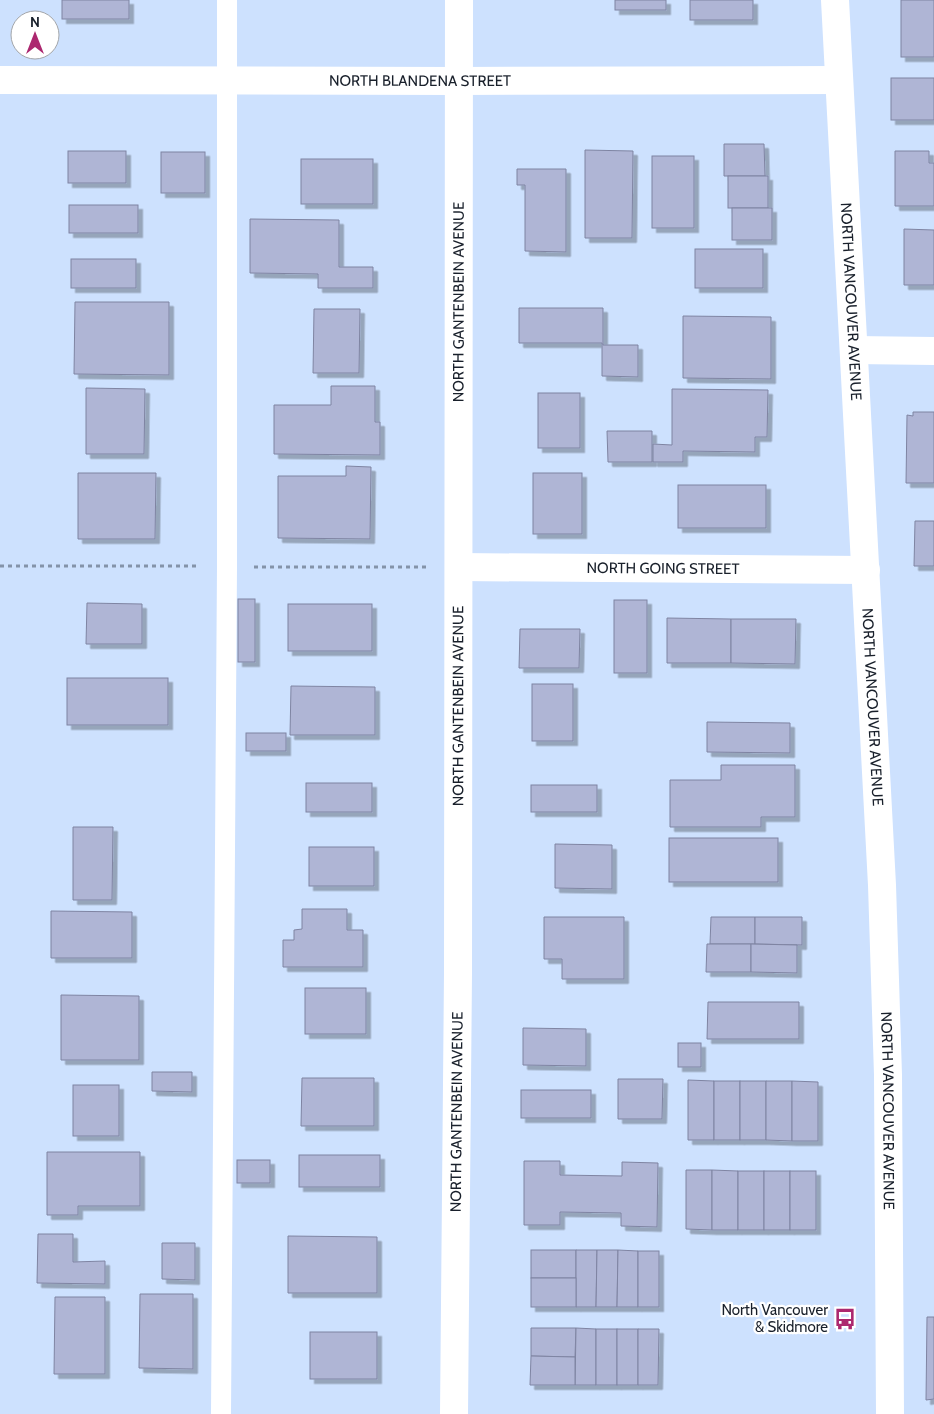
<svg xmlns="http://www.w3.org/2000/svg" width="934" height="1414" font-family="Cabin,sans-serif">
<style>
.building{fill:#afb5d5;stroke:#7f84a2;filter:url(#shadow)}
.lines{fill:none;stroke-linecap:round;stroke-linejoin:round}
.path{stroke:#8493a9;stroke-width:3;stroke-dasharray:4 4;stroke-linecap:butt}
.service{stroke:#fff;stroke-width:20}
.minor{stroke:#fff;stroke-width:28}
.secondary{stroke:#fff;stroke-width:28}
.labels{text-anchor:middle;stroke-width:4.5;stroke-linejoin:round;paint-order:stroke}
.street-label{font-size:15px;fill:#19202b;stroke:#fff}
.poi-label{font-size:15px;fill:#19202b;stroke:#fff;text-anchor:end}
</style>
<defs>
<filter id="shadow"><feDropShadow dx="4.5" dy="4.5" stdDeviation="0" flood-color="#0004"/></filter>
</defs>
<rect width="100%" height="100%" fill="#cde1fe"/>
<g class="building">
<rect x="62" y="0" width="67" height="19"/>
<rect x="615" y="0" width="51" height="10"/>
<rect x="690" y="0" width="63" height="20"/>
<rect x="901" y="0" width="33" height="57"/>
<rect x="891" y="78" width="43" height="42"/>
<polygon points="724,144 764,144 765,176 724,176"/>
<polygon points="585,150 633,151 632,238 585,238"/>
<rect x="68" y="151" width="58" height="32"/>
<polygon points="895,151 929,151 929,163 934,163 934,206 895,206"/>
<rect x="161" y="152" width="44" height="41"/>
<rect x="652" y="156" width="42" height="72"/>
<rect x="301" y="159" width="72" height="45"/>
<polygon points="517,169 566,169 566,252 525,251 525,185 517,185"/>
<rect x="728" y="176" width="40" height="32"/>
<rect x="69" y="205" width="69" height="28"/>
<rect x="732" y="208" width="40" height="32"/>
<polygon points="250,219 339,220 339,267 373,267 373,288 318,288 318,274 250,273"/>
<polygon points="904,229 934,230 934,285 904,285"/>
<rect x="695" y="249" width="68" height="39"/>
<rect x="71" y="259" width="65" height="29"/>
<polygon points="75,302 169,302 169,375 74,374"/>
<polygon points="519,308 603,308 603,345 638,345 638,377 602,376 602,343 519,343"/>
<polygon points="314,309 360,309 359,373 313,373"/>
<polygon points="683,316 771,317 771,379 683,378"/>
<polygon points="331,386 375,386 375,422 380,422 380,455 274,454 274,405 331,405"/>
<polygon points="86,388 145,389 144,454 86,454"/>
<polygon points="672,389 768,390 767,437 755,437 755,452 683,451 683,462 653,462 653,444 672,445"/>
<rect x="538" y="393" width="42" height="55"/>
<polygon points="913,412 934,412 934,483 906,483 907,415 913,416"/>
<polygon points="607,431 652,431 652,462 608,462"/>
<polygon points="346,466 371,467 370,539 278,538 278,476 346,476"/>
<polygon points="78,473 156,473 155,539 78,539"/>
<rect x="533" y="473" width="49" height="61"/>
<rect x="678" y="485" width="88" height="43"/>
<polygon points="915,521 934,521 934,566 914,566"/>
<rect x="238" y="599" width="17" height="63"/>
<rect x="614" y="600" width="33" height="73"/>
<polygon points="87,603 142,604 142,644 86,644"/>
<rect x="288" y="604" width="84" height="47"/>
<polygon points="667,618 731,619 731,663 667,663"/>
<polygon points="731,619 796,619 795,664 731,663"/>
<polygon points="520,629 580,629 579,668 519,668"/>
<rect x="67" y="678" width="101" height="47"/>
<rect x="532" y="684" width="41" height="57"/>
<polygon points="291,686 375,687 375,735 290,735"/>
<polygon points="707,722 790,723 790,753 707,752"/>
<rect x="246" y="733" width="40" height="18"/>
<polygon points="721,765 795,765 795,817 761,817 761,827 670,827 670,780 721,780"/>
<rect x="306" y="783" width="66" height="29"/>
<rect x="531" y="785" width="66" height="27"/>
<polygon points="73,827 113,827 112,900 73,900"/>
<rect x="669" y="838" width="109" height="44"/>
<polygon points="555,844 612,845 612,889 555,888"/>
<rect x="309" y="847" width="65" height="39"/>
<polygon points="302,909 347,909 347,930 363,930 363,967 283,967 283,940 294,940 294,930 302,929"/>
<polygon points="51,911 132,912 132,958 51,958"/>
<polygon points="544,917 624,917 624,979 562,979 562,959 544,959"/>
<polygon points="711,917 755,917 755,944 710,944"/>
<polygon points="755,917 802,917 802,945 755,944"/>
<polygon points="707,944 751,944 751,972 706,972"/>
<polygon points="751,944 797,945 797,973 751,972"/>
<rect x="305" y="988" width="61" height="46"/>
<polygon points="61,995 139,996 139,1060 61,1060"/>
<polygon points="708,1002 799,1002 799,1039 707,1039"/>
<polygon points="523,1028 586,1029 586,1066 523,1065"/>
<rect x="678" y="1043" width="23" height="24"/>
<polygon points="152,1072 192,1072 192,1092 152,1091"/>
<polygon points="302,1078 374,1078 374,1126 301,1126"/>
<polygon points="618,1079 663,1079 662,1119 618,1119"/>
<polygon points="688,1080 714,1081 714,1140 688,1140"/>
<rect x="714" y="1081" width="26" height="59"/>
<rect x="740" y="1081" width="26" height="59"/>
<polygon points="766,1081 792,1081 792,1141 766,1140"/>
<polygon points="792,1081 818,1082 818,1141 792,1141"/>
<rect x="73" y="1085" width="46" height="51"/>
<rect x="521" y="1090" width="70" height="28"/>
<polygon points="47,1152 140,1152 140,1206 78,1206 78,1215 47,1215"/>
<rect x="299" y="1155" width="81" height="32"/>
<rect x="237" y="1160" width="33" height="23"/>
<polygon points="524,1161 560,1161 560,1175 622,1176 622,1162 658,1163 657,1227 621,1226 621,1213 560,1212 560,1225 524,1225"/>
<polygon points="686,1170 712,1170 712,1230 686,1229"/>
<polygon points="712,1170 738,1171 738,1230 712,1230"/>
<rect x="738" y="1171" width="26" height="59"/>
<rect x="764" y="1171" width="26" height="59"/>
<rect x="790" y="1171" width="26" height="59"/>
<polygon points="38,1234 73,1234 73,1262 105,1261 105,1284 37,1283"/>
<polygon points="288,1236 377,1237 377,1293 288,1293"/>
<polygon points="162,1243 195,1243 195,1280 162,1279"/>
<rect x="531" y="1250" width="45" height="28"/>
<polygon points="576,1250 597,1250 596,1307 576,1307"/>
<polygon points="597,1250 618,1250 617,1307 596,1307"/>
<polygon points="618,1250 638,1251 638,1307 617,1307"/>
<rect x="638" y="1251" width="21" height="56"/>
<rect x="531" y="1278" width="45" height="29"/>
<polygon points="140,1294 193,1294 193,1369 139,1368"/>
<polygon points="55,1297 105,1297 105,1374 54,1374"/>
<polygon points="927,1317 934,1317 934,1399 926,1400"/>
<polygon points="531,1328 576,1328 575,1357 531,1356"/>
<polygon points="576,1328 596,1329 596,1385 575,1385"/>
<rect x="596" y="1329" width="21" height="56"/>
<rect x="617" y="1329" width="21" height="56"/>
<polygon points="638,1329 659,1329 658,1385 638,1385"/>
<rect x="310" y="1332" width="67" height="47"/>
<polygon points="531,1356 575,1357 575,1385 530,1385"/>
</g>
<g class="lines">
<g class="path">
<polyline points="0,566 198,566"/>
<polyline points="254,567 426,567"/>
</g>
<polyline class="service" points="221,1414 227,567 227,0"/>
<g class="minor">
<path id="s1" d="M0 80 459 81 839 80"/>
<polyline points="854,350 934,351"/>
<path id="s2" d="M459 567 866 570"/>
<path id="s3" d="M454 1414 458 973 459 0"/>
</g>
<path class="secondary" id="s4" d="M835 0 882 885 888 1075 890 1414"/>
</g>
<defs>
<g id="bus-bare" transform="scale(1.725)"><path d="M-5-6H5V4H4V6H2V4H-2V6H-4V4H-5ZM-3.5-4V0h7V-4ZM-3.5 1.2v1.5H-2V1.2ZM2 1.2v1.5H3.5V1.2Z" fill="#ac276f" stroke="#fff" stroke-width="2.5" paint-order="stroke"/></g>
</defs>
<g fill-rule="evenodd">
<use href="#bus-bare" x="845" y="1319"/>
</g>
<g class="labels">
<g class="street-label">
<text dy="5" stroke="none"><textPath href="#s1" startOffset="420">NORTH BLANDENA STREET</textPath></text>
<text dy="5" stroke="none"><textPath href="#s3" startOffset="1112">NORTH GANTENBEIN AVENUE</textPath></text>
<text dy="5" stroke="none"><textPath href="#s4" startOffset="302">NORTH VANCOUVER AVENUE</textPath></text>
<text dy="5" stroke="none"><textPath href="#s2" startOffset="204">NORTH GOING STREET</textPath></text>
<text dy="5" stroke="none"><textPath href="#s3" startOffset="708">NORTH GANTENBEIN AVENUE</textPath></text>
<text dy="5" stroke="none"><textPath href="#s4" startOffset="708">NORTH VANCOUVER AVENUE</textPath></text>
<text dy="5" stroke="none"><textPath href="#s4" startOffset="1112">NORTH VANCOUVER AVENUE</textPath></text>
<text dy="5" stroke="none"><textPath href="#s3" startOffset="302">NORTH GANTENBEIN AVENUE</textPath></text>
</g>
<g class="poi-label">
<text x="828" y="1315">North Vancouver<tspan x="828" dy="17">&amp; Skidmore</tspan></text>
</g>
</g>
<g transform="translate(35 35)"><circle r="24" fill="#ffffff" stroke="#a3a6aa"/>
<path d="M0-4L9 19L0 12L-9 19Z" fill="#ac276f"/>
<text y="-8" font-size="14" font-weight="bold" text-anchor="middle" fill="#19202b">N</text>
</g>
</svg>
